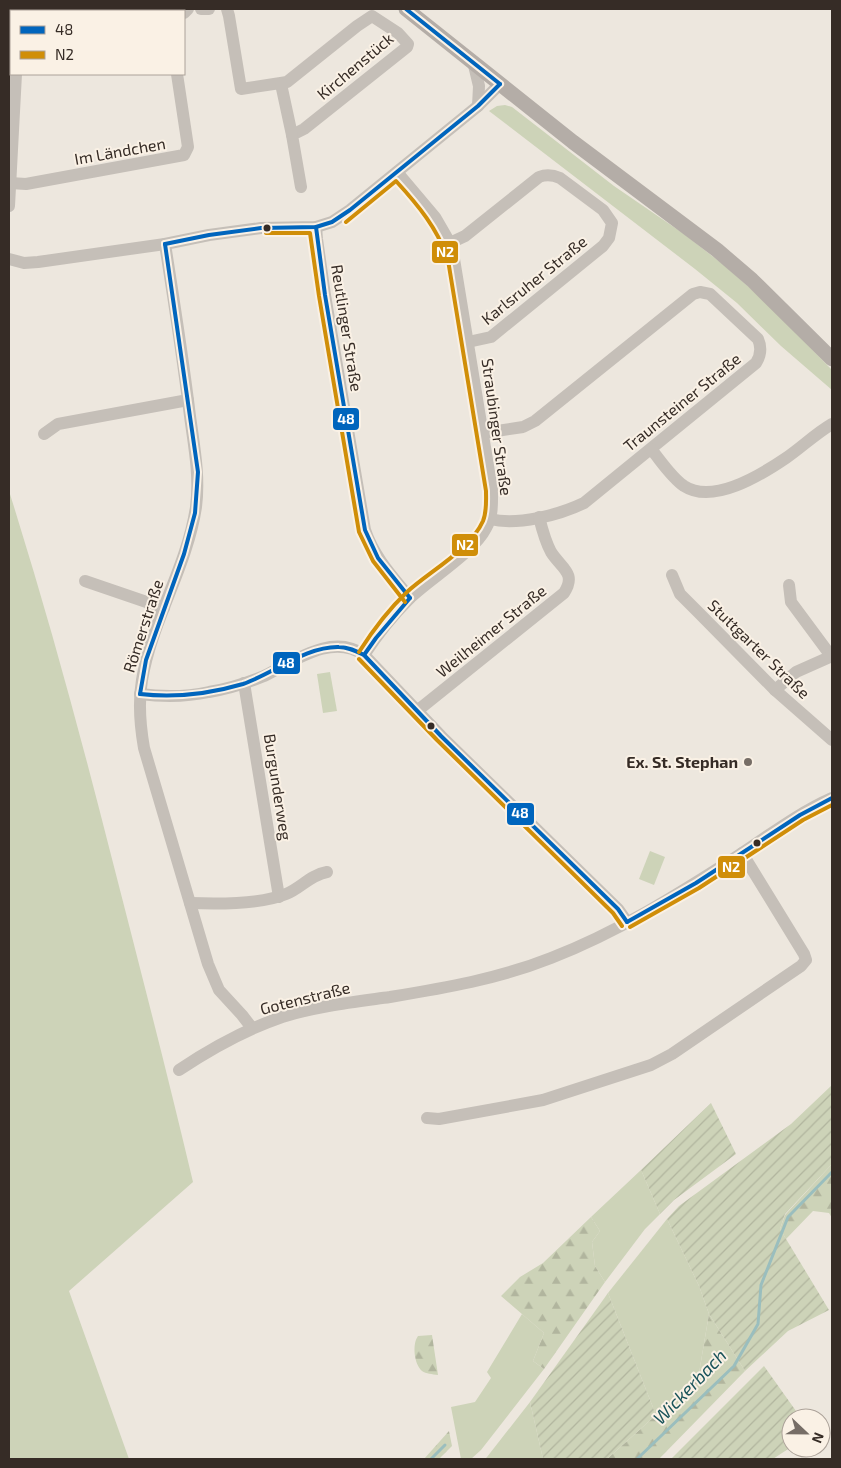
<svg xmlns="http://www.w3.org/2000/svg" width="841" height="1468" font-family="'Exo 2',sans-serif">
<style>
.green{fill:#cdd3b8}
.forest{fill:url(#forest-firs)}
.garden{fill:url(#garden-furrows)}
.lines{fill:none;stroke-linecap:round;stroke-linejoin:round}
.stream{stroke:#9abebe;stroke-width:3}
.minor{stroke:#c5bfb8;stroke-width:12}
.major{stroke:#b4ada7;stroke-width:15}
.bus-1-casing{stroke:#faf1e5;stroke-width:8}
.bus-2-casing{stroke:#faf1e5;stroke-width:8}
.bus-1{stroke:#0065bd;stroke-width:4}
.bus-2{stroke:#d08e08;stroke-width:4}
.bus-dot{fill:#362c26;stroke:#faf1e5;stroke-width:2}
.poi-dot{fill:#766d66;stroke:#faf1e5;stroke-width:2}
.labels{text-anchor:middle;stroke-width:4;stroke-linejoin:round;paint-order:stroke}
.street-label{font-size:16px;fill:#362c26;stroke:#faf1e5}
.poi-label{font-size:16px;font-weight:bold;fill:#362c26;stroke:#faf1e5;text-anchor:end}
.water-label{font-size:18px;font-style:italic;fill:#19535a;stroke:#faf1e5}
.line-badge{stroke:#faf1e5;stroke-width:2}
.badge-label{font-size:14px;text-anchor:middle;font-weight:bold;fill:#fff}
</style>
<defs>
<pattern id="forest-firs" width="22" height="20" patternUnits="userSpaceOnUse" patternTransform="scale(1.25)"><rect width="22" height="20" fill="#cdd3b8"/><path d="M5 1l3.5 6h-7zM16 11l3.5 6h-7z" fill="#b1b59e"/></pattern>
<pattern id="garden-furrows" width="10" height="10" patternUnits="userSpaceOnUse" patternTransform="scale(1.25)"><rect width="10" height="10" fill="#cdd3b8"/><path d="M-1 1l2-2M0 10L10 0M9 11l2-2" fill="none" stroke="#b1b59e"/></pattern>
</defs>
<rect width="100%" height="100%" fill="#ede7de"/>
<g class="green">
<polygon points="505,105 512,107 614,186 684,234 725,266 768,304 832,370 832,390 781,346 737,303 695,269 489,111 497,106"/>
<path d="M9 491C47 611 80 733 111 855 139 964 167 1072 193 1182L69 1291 129 1459H9Z"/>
<polygon points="330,672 337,711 323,713 317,674"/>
<polygon points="650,851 665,857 654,885 639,879"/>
<polygon points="641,1170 660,1214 645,1229 605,1282 595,1266 592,1242 600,1231 591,1217"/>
<polygon points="667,1219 699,1286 709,1314 699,1373 679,1409 656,1415 608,1293"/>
<polygon points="522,1314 544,1333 533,1361 544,1369 481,1450 471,1459 461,1459 451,1407 475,1402 491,1378 487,1372"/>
<polygon points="530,1402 543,1459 485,1459 487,1457"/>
</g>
<g class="forest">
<polygon points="832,1164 832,1218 829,1213 813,1211 786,1239 780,1229 785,1215"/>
<polygon points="591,1217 600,1231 592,1242 595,1266 605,1282 544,1369 533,1361 544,1333 501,1296 520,1277 543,1263"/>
<polygon points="709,1314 745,1371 659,1459 607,1459 656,1415 679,1409 699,1373"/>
<path d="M432 1335 438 1375C432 1374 426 1374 422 1371 414 1364 412 1344 418 1336Z"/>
<polygon points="449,1431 452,1446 439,1459 424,1459"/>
</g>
<g class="garden">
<polygon points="832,1085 832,1164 785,1214 780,1229 829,1310 788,1331 745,1371 709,1314 699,1286 667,1219 679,1206 791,1124"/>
<polygon points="711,1103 736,1154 674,1200 660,1214 641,1170"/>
<polygon points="608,1293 656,1415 607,1459 543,1459 530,1402"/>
<polygon points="764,1366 801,1418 791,1418 791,1447 773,1459 671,1459"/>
</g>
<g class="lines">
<g class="stream">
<polyline points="431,1459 445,1445"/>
<polyline points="637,1459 734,1366 758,1324 761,1285 788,1217 832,1172"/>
</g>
<g class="minor">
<polyline points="201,9 209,9"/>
<polyline points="227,9 229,16 241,89 287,82 357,26 372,16 398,33 408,44 407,47 304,129 292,135 301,187"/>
<polyline points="20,11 20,9"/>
<polyline points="184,13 188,9"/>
<polyline points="473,61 479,86 478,106"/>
<polyline points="281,84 292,135"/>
<polyline points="10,183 26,184 184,155 188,147 177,74"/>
<polyline points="9,206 16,74"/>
<path d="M316 227 317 239 325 295 365 530C374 557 392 576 410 598"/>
<path d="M450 243 465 236 539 177C547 174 553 175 560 178L603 210 612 223 609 238 603 246 491 337 468 342"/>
<path d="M165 244C174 301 183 359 190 416 194 446 200 476 196 507 187 567 152 620 142 680 138 703 140 725 144 748L208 964 219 990 242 1015 252 1028"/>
<polyline points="9,259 24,263 38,262 165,244 209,235 261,228 316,227 332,222 350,210 478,106 500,84"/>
<path d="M483 433 523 427 535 421 693 294 700 292 710 294 758 339C762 348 761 355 756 363L584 503C559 515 517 526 490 519"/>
<polyline points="44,434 58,424 188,400"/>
<path d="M651 449C661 461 671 477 684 486 713 505 761 475 786 458 802 447 815 434 832 424"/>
<polyline points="672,575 680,594 699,613 775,690 832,740"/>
<polyline points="85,581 164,608"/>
<polyline points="789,585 791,602 831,656"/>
<path d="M364 655C377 635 393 615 410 598 431 578 474 552 486 528 493 516 492 503 492 490L454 259 450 243 435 217 397 172"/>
<polyline points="244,683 279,897"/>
<polyline points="775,690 796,672 832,656"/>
<path d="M140 694C163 697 186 697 209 692 227 689 247 683 264 676 293 662 332 632 364 655L441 736 618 909 627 922"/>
<path d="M417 711 564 593C577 573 561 568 551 552 545 541 542 529 539 517"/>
<path d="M190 903C216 904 262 904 286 894 301 888 310 875 327 872"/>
<path d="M179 1070C212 1048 244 1030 282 1017 317 1006 354 1002 390 997 445 988 498 979 551 958 616 933 677 895 736 857 767 837 798 813 832 798"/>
<polyline points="427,1118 439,1119 543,1100 651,1065 672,1054 801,966 806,960 804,954 742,853"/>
</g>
<polyline class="major" points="406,9 573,142 717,250 752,280 832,359"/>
<g class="bus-1-casing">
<g id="bus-1">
<polyline points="406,9 500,84"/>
<polyline points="316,227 325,295 365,530 378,558 410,598"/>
<polyline points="165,244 209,235 261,228 316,227 332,222 350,210 478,106 500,84"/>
<polyline points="364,655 376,638 410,598"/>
<path d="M140 694C175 698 209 694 243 684 273 674 306 646 339 647 348 647 356 651 364 655L441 736 618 909 627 922"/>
<polyline points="140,694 146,660 184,554 195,513 198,472 165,244"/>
<polyline points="627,922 696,883 800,815 832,798"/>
</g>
</g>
<g class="bus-2-casing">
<g id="bus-2">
<path d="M346 222 396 181C418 205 438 229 448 260L486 491C486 501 487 511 483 521 470 550 430 571 407 592 389 609 373 630 359 652"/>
<polyline points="266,233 310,233 319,296 359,532 373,561 405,602"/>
<polyline points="359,659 437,740 613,913 622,926"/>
<polyline points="630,927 699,888 803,820 832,805"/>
</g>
</g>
<use href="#bus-1" class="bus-1"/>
<use href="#bus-2" class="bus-2"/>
</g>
<g class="bus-dot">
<circle cx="267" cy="228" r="4.5"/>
<circle cx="431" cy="726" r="4.5"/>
<circle cx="757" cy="843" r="4.5"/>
</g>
<circle class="poi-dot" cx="748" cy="762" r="5"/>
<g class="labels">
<g class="street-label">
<text transform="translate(355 66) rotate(-40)" y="6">Kirchenstück</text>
<text transform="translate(120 151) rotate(-10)" y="6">Im Ländchen</text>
<text transform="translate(534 280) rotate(-39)" y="6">Karlsruher Straße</text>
<text transform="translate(347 328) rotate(81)" y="6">Reutlinger Straße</text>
<text transform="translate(682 402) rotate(-39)" y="6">Traunsteiner Straße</text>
<text transform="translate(497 427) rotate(82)" y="6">Straubinger Straße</text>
<text transform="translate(143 626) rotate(-72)" y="6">Römerstraße</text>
<text transform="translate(491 631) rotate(-39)" y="6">Weilheimer Straße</text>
<text transform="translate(759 649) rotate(44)" y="6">Stuttgarter Straße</text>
<text transform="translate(278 787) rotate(81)" y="6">Burgunderweg</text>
<text transform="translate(305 998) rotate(-14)" y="6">Gotenstraße</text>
</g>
<g class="poi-label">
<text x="738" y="768">Ex. St. Stephan</text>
</g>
<g class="water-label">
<text transform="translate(690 1387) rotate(-46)" y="6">Wickerbach</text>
</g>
</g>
<g class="line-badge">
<rect x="431" y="240" width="28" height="24" rx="5" fill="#d08e08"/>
<rect x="332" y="407" width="28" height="24" rx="5" fill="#0065bd"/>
<rect x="451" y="533" width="28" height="24" rx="5" fill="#d08e08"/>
<rect x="272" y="651" width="29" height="24" rx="5" fill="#0065bd"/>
<rect x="506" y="802" width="29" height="24" rx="5" fill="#0065bd"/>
<rect x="717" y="855" width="29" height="24" rx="5" fill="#d08e08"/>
</g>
<g class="badge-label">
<text x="445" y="257">N2</text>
<text x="346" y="424">48</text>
<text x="465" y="550">N2</text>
<text x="286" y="668">48</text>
<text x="520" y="818">48</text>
<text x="731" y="872">N2</text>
</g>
<rect width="841" height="1468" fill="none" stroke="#362c26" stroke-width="20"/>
<rect x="10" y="10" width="175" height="65" fill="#faf1e5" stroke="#aca299"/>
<rect x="20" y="26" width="25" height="8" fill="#0065bd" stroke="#aca299"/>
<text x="55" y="35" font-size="15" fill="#362c26">48</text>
<rect x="20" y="51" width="25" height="8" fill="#d08e08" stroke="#aca299"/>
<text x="55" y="60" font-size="15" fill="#362c26">N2</text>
<g transform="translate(806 1433) rotate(112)"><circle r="24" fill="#faf1e5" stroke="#aca299"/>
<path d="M0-4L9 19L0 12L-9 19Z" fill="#766d66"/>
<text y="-8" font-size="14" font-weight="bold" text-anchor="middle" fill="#362c26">N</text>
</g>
</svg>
